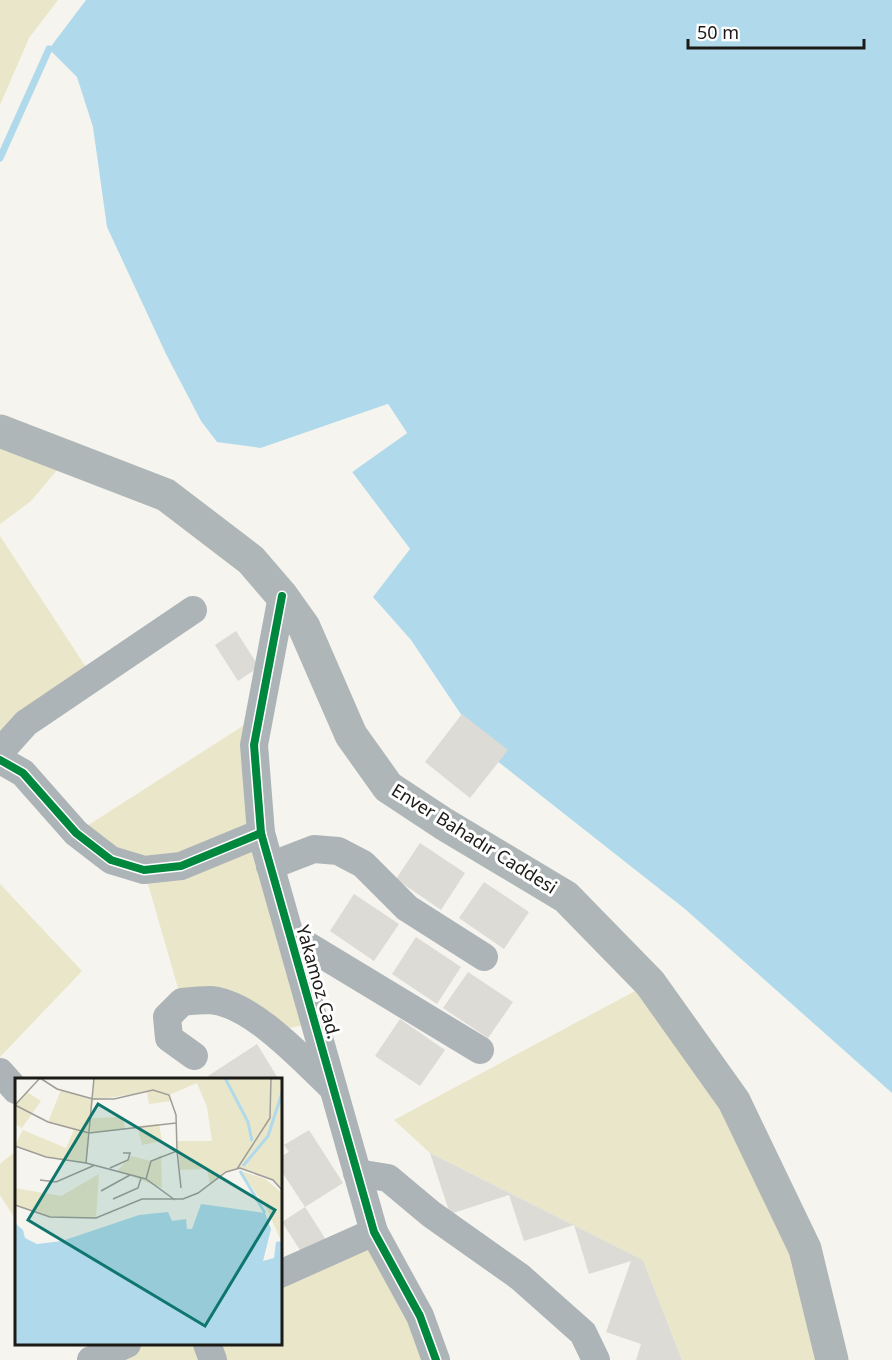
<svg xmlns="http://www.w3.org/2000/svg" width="892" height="1360" font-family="'Noto Sans',sans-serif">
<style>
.green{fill:#eae6c9}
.water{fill:#b0daec}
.pier{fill:#f5f4ee}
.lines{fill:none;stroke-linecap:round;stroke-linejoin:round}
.stream{stroke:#b0daec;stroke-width:7}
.building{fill:#dcdbd6}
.minor{stroke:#adb4b7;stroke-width:28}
.major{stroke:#aeb6b7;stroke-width:33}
.cycleway-casing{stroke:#fff;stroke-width:11}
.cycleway{stroke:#00873e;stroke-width:8}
.labels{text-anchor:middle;stroke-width:6;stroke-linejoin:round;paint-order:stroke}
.street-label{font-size:18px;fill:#1b1a16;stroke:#fff}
.inset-river{fill:none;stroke:#b0daec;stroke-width:3}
.inset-road{fill:none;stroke:#9e9d98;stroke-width:1.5}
.view{fill:#0f766e;fill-opacity:0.15;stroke:#0f766e;stroke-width:3}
.inset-edge{fill:none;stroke:#1b1a16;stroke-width:3}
</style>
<rect width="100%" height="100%" fill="#f5f4ee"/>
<g class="green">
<polygon points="0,0 58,0 29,38 0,105"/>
<polygon points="0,431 68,457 31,501 0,524"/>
<polygon points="0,536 93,678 0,752"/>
<polygon points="260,715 254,745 315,1023 273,1031 182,1002 144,870 76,833"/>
<polygon points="0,884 82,971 0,1057"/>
<polygon points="650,983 734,1101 832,1360 682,1360 643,1260 430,1153 394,1120"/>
<polygon points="16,1151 16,1220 0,1195 0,1164"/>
<polygon points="374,1232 436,1360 91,1360 95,1344 280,1344 281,1274"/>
</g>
<polygon class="water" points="86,0 892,0 892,1093 685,909 487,753 411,640 373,597 410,549 352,472 407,433 388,404 261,448 217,442 201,421 166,354 107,227 93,127 77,77 49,49"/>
<polygon class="pier" points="388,404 407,433 352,472 410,549 403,552 406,549 349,473 350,470 403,432 386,407 259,451 261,448"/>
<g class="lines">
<polyline class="stream" points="0,158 49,49"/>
</g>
<g class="building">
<polygon points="236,631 259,667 238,681 215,645"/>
<polygon points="462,714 508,750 470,798 425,762"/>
<polygon points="420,843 465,873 441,910 396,879"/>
<polygon points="484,882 529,912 504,949 459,918"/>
<polygon points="354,894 399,924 374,961 330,931"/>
<polygon points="416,937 461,967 437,1004 392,974"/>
<polygon points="468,972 513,1002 488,1038 443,1008"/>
<polygon points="400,1019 445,1050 420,1086 375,1056"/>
<polygon points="257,1044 279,1080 210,1080 208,1076"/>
<polygon points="309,1130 343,1183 305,1207 330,1246 307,1261 282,1222 305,1207 280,1169 280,1157 289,1152 284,1145"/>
<polygon points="430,1153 643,1260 682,1360 636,1360 641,1344 606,1332 631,1261 589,1274 574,1225 524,1241 509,1195 450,1214"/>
</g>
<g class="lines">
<g class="minor">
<polyline points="282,596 254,745 261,833 374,1232 420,1316 436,1360"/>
<polyline points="0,752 26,723 193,610"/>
<polyline points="0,760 23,773 76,833 111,860 144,870 181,866 261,833"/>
<polyline points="270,866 314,849 338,851 363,864 407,908 484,957"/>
<polyline points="290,935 480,1050"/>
<path d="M194 1056 169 1038 167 1017 182 1002C191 1001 200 1000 210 1000 252 1003 303 1060 333 1088"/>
<polyline points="0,1072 16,1090"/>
<polyline points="357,1173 388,1178 431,1214 520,1277 583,1333 596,1360"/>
<polyline points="280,1274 374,1232"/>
<polyline points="207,1344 213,1360"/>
<polyline points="91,1360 127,1344"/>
</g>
<polyline class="major" points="0,431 166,495 251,560 282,596 304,627 351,735 388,787 444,824 566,897 650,983 734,1101 805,1249 832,1360"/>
<g class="cycleway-casing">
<g id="cycleway">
<polyline points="282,596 254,745 261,833 374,1232 420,1316 436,1360"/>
<polyline points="0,760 23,773 76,833 111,860 144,870 181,866 261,833"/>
</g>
</g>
<use href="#cycleway" class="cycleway"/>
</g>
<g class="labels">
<g class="street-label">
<text transform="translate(474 839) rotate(32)" y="6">Enver Bahadır Caddesi</text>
<text transform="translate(318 982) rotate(74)" y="6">Yakamoz Cad.</text>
</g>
</g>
<g transform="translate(15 1078)">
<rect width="267" height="267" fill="#f5f4ee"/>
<path d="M79 0H267V112L258 102 225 90 211 94 195 106 192 91 165 92 162 63H197L192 29 182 5 154 17 157 23 134 26 132 14 78 22 76 40 108 39 110 51 74 55 71 85 31 79 0 67 8 52 51 70 59 52 33 44 46 12 78 21ZM12 14 26 23 7 50 0 46V27ZM144 46 147 63 127 67 122 48ZM146 77 147 110 102 93 116 78 136 83ZM226 93 250 101 267 115 266 163 253 133ZM84 96 81 140 35 139 0 127V110L46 118Z" fill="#eae6c9"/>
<path d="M186 126 250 135 256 151 248 183 259 180 261 164 267 163V267H0V145L8 152 10 160 22 166 47 163 124 137 153 134 157 143 171 141 172 151H177Z" fill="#b0daec"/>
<path class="inset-river" d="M210 0 233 44 237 63M228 88 253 58 267 15M225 93 250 135"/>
<path class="inset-road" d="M25 0 42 11 78 21H99L138 12 154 17 161 37 162 73 136 83 131 101M0 27 33 44 74 55 161 45M0 27 25 0M0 68 31 79 71 85 131 101 160 122M162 73 166 110M71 85 79 0M95 90 113 82 115 75H108M222 91 255 40 256 0M25 102 41 104 80 87M86 113 115 97M98 121 123 110 126 100M0 127 35 139 81 140 127 121H168L183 115 211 94 225 90 258 102 267 112"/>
<path class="view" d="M83 26 260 132 190 248 13 142Z"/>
<rect width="267" height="267" class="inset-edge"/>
</g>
<path d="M688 39v9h176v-9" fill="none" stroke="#1b1a16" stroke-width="3"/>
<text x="697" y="39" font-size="18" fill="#1b1a16" stroke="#ffffff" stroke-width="4.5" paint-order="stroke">50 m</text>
</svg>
